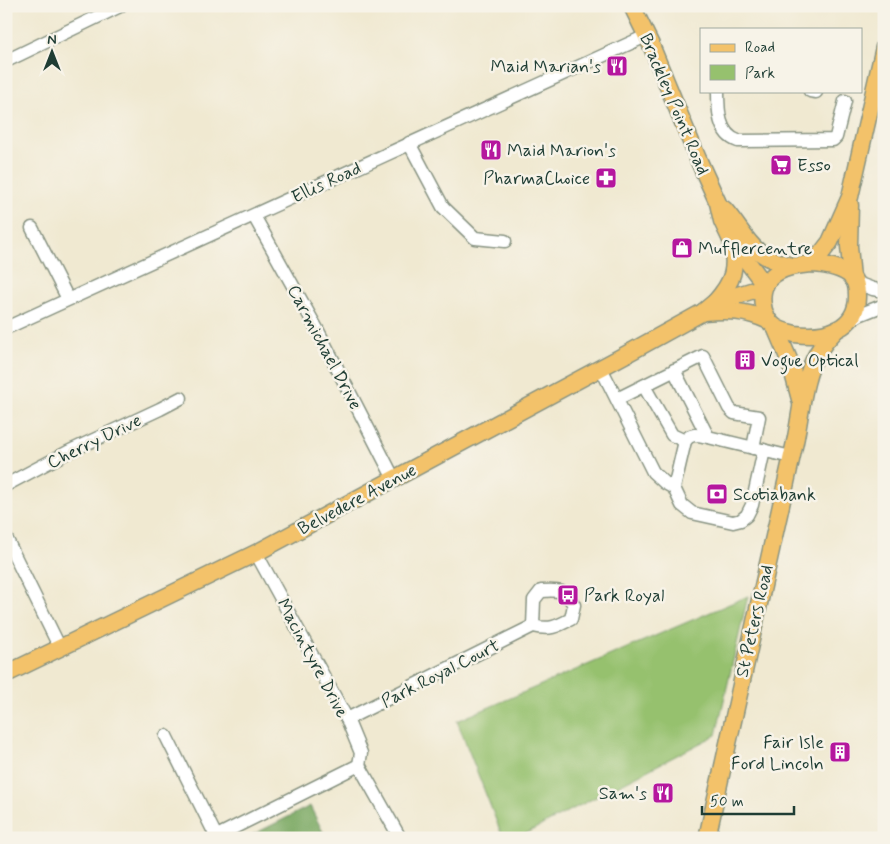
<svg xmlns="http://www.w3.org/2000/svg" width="890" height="844" font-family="Mynerve,sans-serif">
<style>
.green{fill:#96c16e;stroke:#5a7f51}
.forest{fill:#78a761;stroke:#4c724a}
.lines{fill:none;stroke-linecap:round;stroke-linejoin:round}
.minor-casing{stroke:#889382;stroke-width:15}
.major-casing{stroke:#889382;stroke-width:19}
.minor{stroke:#fff;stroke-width:12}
.major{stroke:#f3c26a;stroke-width:16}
.labels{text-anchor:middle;stroke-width:5;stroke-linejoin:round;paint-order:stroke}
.poi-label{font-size:18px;fill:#1f3d34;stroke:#f7f3e8;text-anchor:start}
.street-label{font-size:18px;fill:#1f3d34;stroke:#f7f3e8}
</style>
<rect width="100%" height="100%" fill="#f7f3e8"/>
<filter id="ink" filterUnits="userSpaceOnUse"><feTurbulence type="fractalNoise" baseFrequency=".02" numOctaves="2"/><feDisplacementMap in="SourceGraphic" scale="10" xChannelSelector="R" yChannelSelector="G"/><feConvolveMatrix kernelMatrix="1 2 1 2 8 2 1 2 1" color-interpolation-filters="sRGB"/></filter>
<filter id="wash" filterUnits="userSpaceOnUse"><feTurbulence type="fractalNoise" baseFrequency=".0096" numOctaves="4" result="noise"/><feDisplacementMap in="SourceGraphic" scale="20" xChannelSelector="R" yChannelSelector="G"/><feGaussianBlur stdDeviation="1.12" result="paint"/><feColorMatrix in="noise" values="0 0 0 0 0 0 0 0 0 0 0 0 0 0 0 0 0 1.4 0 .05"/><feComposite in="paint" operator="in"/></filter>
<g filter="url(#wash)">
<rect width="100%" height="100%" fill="#f0e9d1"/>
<polygon class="green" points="748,596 716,735 517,838 503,838 457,721"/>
<polygon class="forest" points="310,806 326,838 246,838"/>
</g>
<g filter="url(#ink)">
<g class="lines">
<g class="minor-casing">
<g id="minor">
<polyline points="6,61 120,6"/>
<path d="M718 91C718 110 718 134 738 141L833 140 836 137 845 101"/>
<polyline points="810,91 816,92"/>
<polyline points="409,143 443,207 475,238 505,241"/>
<polyline points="254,216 317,329 394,479"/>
<polyline points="32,228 68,299"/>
<polyline points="854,282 873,289 884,291"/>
<polyline points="850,321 859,315 884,305"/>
<polyline points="6,328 646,36"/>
<polyline points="601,368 653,472 665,483 674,488 682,505 692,513 733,522 741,520 747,515 752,505 764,450"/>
<polyline points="674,370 708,437 791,457"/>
<polyline points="644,386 672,435 685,441 674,488"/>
<polyline points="617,399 703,356 729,408 734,413 759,417 753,448"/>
<path d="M685 441C691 432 699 435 708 437"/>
<polyline points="6,485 68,452 160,409 181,398"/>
<polyline points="6,538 60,648"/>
<polyline points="256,553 347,719 361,753 359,765"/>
<path d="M347 719 533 626C550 630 556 627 571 619L574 605C565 589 558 590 541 591L534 600 533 626"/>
<polyline points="166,736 216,836"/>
<polyline points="359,765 400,838"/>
<polyline points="213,838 359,765"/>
</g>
</g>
<g class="major-casing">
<g id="major">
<polyline points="632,6 651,45 698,159 718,203 722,221 731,240 765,285"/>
<polyline points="850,205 849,246 852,278"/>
<path d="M724 209C749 238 749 256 792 266"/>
<path d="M813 264C826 265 842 267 852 277 856 282 857 290 857 295 858 330 824 338 795 334 788 332 780 331 774 326 761 316 758 290 770 278 781 267 798 265 813 264Z"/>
<polyline points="813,264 830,242 850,197 884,47"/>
<path d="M715 302C734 281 737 268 731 240"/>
<path d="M703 312C729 310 745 310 769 321"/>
<polyline points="775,327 790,362 801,403"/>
<polyline points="6,674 256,553 634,350 703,312 715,302 764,287"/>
<path d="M707 838 795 442C801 414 803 377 818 352 823 344 829 337 835 331"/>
</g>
</g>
<use href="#minor" class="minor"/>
<use href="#major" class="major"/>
</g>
</g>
<defs>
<g id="restaurant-square" transform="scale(1.125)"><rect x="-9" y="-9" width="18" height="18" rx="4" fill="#b5179e" stroke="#f7f3e8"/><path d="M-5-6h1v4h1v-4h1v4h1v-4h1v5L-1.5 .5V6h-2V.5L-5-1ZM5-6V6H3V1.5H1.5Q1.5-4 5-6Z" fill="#fff"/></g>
<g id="supermarket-square" transform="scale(1.125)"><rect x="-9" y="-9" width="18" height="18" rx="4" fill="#b5179e" stroke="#f7f3e8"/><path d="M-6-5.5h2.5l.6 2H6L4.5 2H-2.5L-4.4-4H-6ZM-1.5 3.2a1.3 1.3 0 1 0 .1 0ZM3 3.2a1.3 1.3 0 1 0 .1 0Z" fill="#fff"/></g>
<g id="pharmacy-square" transform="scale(1.125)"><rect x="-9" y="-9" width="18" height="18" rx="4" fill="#b5179e" stroke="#f7f3e8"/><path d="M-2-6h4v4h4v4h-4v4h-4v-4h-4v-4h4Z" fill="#fff"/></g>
<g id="shop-square" transform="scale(1.125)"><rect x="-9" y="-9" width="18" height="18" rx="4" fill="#b5179e" stroke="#f7f3e8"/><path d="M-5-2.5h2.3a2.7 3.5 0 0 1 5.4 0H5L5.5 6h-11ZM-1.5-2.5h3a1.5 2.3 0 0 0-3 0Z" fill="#fff"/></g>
<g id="building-square" transform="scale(1.125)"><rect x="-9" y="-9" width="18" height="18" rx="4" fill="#b5179e" stroke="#f7f3e8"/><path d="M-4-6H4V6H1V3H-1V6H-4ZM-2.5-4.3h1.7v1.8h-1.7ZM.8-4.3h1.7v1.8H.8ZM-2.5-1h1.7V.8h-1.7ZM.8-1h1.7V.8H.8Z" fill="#fff"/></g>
<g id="bank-square" transform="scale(1.125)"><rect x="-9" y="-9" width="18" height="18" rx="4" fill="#b5179e" stroke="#f7f3e8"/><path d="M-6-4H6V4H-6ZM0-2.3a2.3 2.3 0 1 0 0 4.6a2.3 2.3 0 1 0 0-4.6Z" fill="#fff"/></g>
<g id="bus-square" transform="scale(1.125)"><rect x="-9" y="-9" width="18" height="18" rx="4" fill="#b5179e" stroke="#f7f3e8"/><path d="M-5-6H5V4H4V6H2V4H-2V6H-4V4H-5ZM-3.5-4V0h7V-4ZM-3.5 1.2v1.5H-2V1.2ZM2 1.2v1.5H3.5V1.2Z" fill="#fff"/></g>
</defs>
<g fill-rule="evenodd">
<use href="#restaurant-square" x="617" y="66"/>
<use href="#restaurant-square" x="491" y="150"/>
<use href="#supermarket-square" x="781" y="165"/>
<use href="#pharmacy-square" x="606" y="178"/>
<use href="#shop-square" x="682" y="248"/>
<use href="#building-square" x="745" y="360"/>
<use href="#bank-square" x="717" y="494"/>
<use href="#bus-square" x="568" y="595"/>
<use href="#building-square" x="840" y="752"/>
<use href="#restaurant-square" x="663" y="793"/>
</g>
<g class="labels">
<g class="poi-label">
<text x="601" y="72" text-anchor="end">Maid Marian's</text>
<text x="507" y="156">Maid Marion's</text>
<text x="797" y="171">Esso</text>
<text x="590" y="184" text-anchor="end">PharmaChoice</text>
<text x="698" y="254">Mufflercentre</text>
<text x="761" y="366">Vogue Optical</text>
<text x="733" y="500">Scotiabank</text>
<text x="584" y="601">Park Royal</text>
<text x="824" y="748" text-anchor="end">Fair Isle<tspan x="824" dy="21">Ford Lincoln</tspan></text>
<text x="647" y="799" text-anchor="end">Sam's</text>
</g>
<g class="street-label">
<text transform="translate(675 104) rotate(67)" y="6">Brackley Point Road</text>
<text transform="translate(326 182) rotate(-25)" y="6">Ellis Road</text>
<text transform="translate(325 347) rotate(62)" y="6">Carmichael Drive</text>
<text transform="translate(94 441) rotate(-26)" y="6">Cherry Drive</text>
<text transform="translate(357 499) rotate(-28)" y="6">Belvedere Avenue</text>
<text transform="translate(754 621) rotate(-77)" y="6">St Peters Road</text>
<text transform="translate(313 658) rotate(62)" y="6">Macintyre Drive</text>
<text transform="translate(440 673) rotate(-27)" y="6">Park Royal Court</text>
</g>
</g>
<rect width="890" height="844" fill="none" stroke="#f7f3e8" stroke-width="25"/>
<rect x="700" y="28" width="162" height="65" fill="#f7f3e8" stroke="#a1aaa0"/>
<rect x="710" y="44" width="25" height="8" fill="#f3c26a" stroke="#a1aaa0"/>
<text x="745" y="52" font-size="15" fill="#1f3d34">Road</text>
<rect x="710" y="65" width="25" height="15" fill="#96c16e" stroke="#a1aaa0"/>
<text x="745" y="78" font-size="15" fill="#1f3d34">Park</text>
<g transform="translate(52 52)" stroke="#f7f3e8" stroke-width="4" paint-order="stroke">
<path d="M0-4L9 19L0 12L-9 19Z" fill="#1f3d34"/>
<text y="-8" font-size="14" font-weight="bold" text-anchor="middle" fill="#1f3d34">N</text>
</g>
<path d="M702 806v8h92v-8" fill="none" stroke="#1f3d34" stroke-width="2.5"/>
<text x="710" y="806" font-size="15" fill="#1f3d34" stroke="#f7f3e8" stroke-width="4" paint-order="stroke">50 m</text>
</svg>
